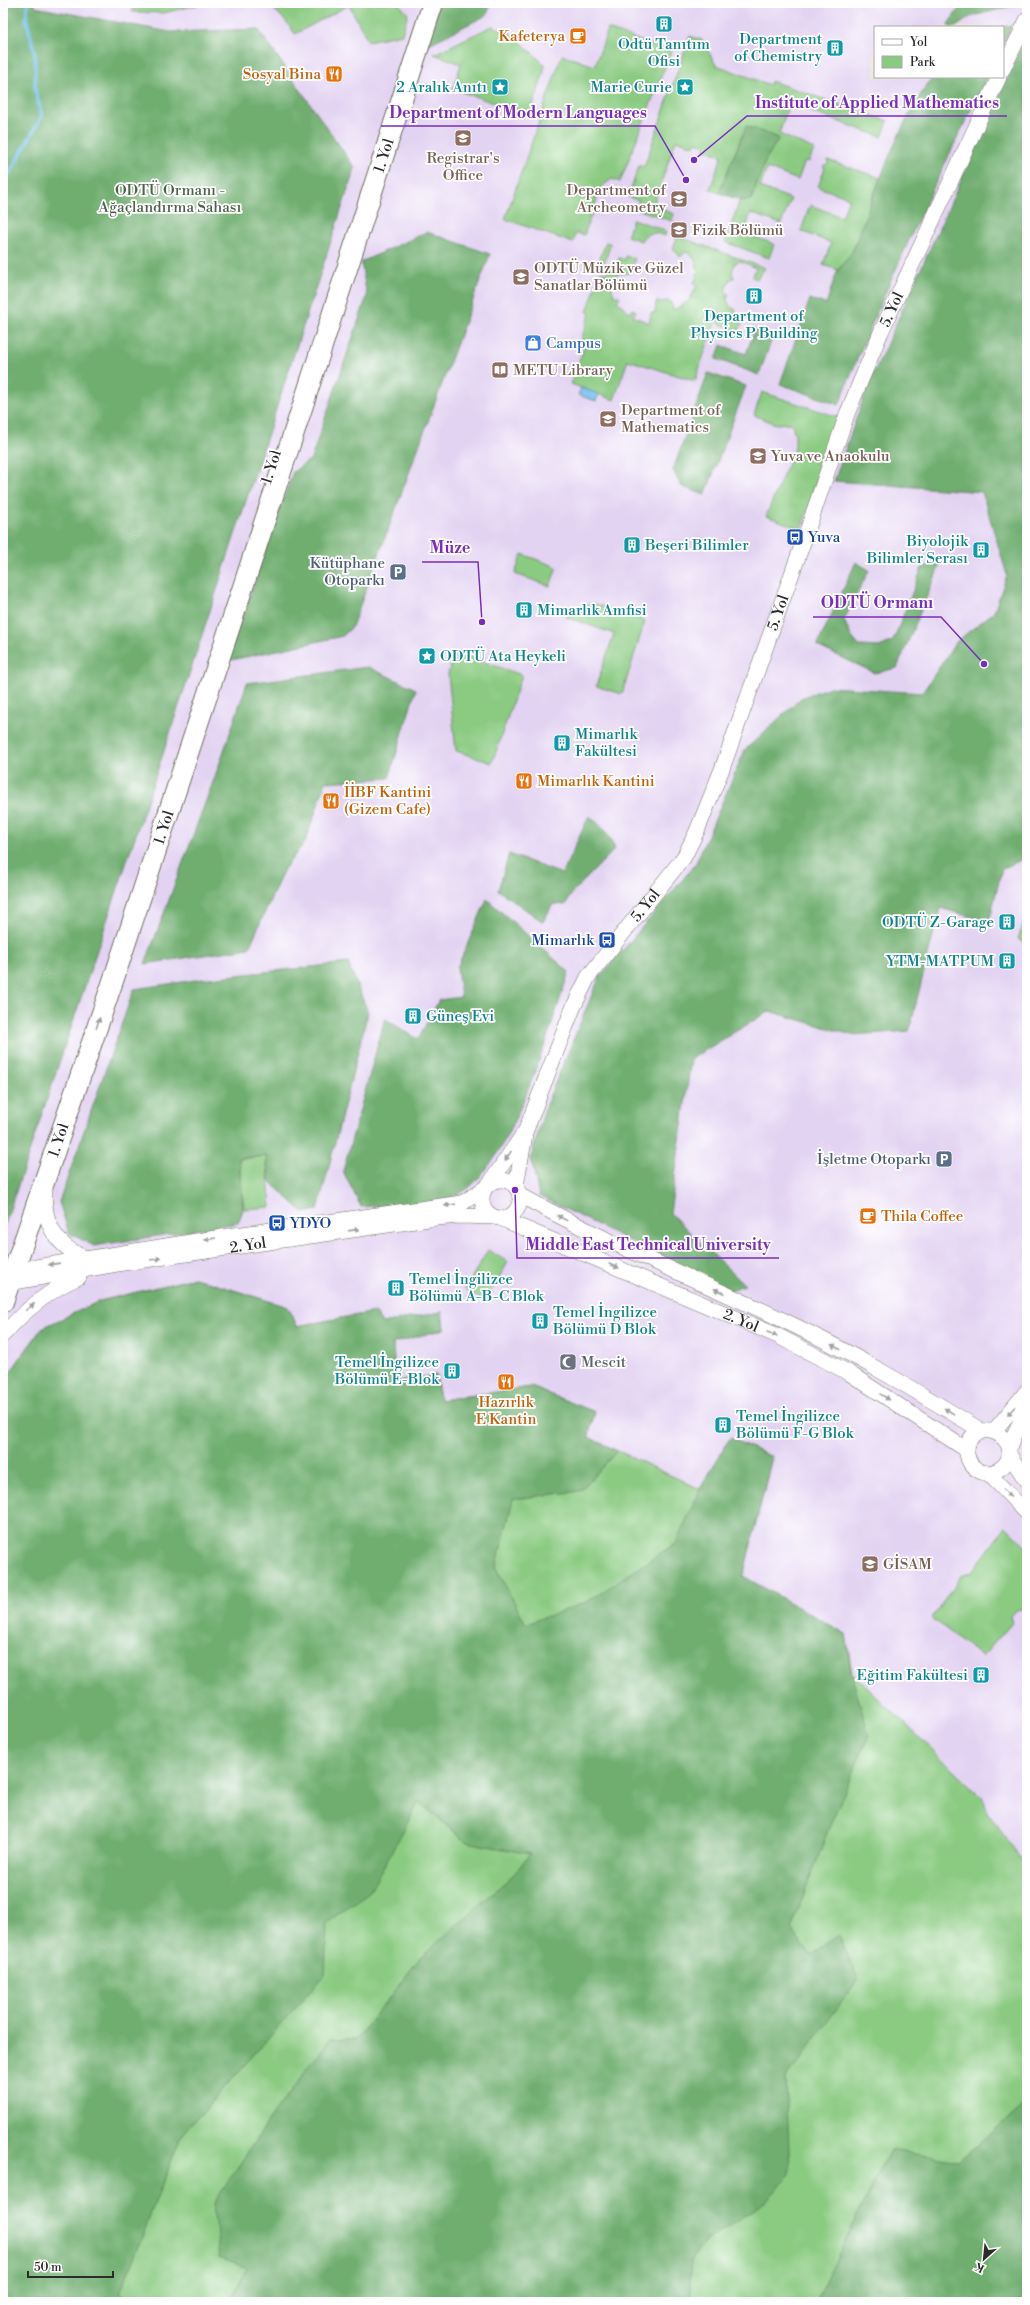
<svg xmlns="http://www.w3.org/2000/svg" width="1030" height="2305" font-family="'Libre Bodoni',serif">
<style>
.built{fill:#e3d3f2;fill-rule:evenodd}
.green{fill:#8aca81;stroke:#5a7a56}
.forest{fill:#6fae6f;stroke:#4d6c4d}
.water{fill:#75c0ef;stroke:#50768d}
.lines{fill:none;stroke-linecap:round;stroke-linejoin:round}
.stream{stroke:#75c0ef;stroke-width:3.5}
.minor-casing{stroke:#6f6c62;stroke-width:16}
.major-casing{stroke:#6f6c62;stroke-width:22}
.minor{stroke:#fff;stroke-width:15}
.major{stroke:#fff;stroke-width:20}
.oneway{fill:#a0a0a0}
.labels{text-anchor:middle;stroke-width:3.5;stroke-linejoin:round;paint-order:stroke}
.food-label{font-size:15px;fill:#c56008;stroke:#fff;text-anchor:start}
.culture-label{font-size:15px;fill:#0d838f;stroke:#fff;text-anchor:end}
.street-label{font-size:15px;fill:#2b2b2b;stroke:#fff}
.education-label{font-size:15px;fill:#785e54;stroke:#fff;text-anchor:start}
.park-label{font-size:15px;fill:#4c6349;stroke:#fff}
.shop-label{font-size:15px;fill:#366cbe;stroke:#fff;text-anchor:start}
.transit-label{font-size:15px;fill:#164399;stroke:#fff;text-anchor:start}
.service-label{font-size:15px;fill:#4e5e75;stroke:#fff;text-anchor:end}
.worship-label{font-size:15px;fill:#5b616d;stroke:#fff;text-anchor:start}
.leader{fill:none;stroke:#7b2cbf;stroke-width:1.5}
.callout-dot{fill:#7b2cbf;stroke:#fff;stroke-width:1.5}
.callout-label{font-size:16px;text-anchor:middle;font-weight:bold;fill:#7b2cbf;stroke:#fff;stroke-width:3.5;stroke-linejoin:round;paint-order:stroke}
</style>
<rect width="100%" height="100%" fill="#fff"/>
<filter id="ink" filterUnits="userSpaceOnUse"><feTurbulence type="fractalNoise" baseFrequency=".025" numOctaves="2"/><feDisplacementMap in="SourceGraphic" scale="8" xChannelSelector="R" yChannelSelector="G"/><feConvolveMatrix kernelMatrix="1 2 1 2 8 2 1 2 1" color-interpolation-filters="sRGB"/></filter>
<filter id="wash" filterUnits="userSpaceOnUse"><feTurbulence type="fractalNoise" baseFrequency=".012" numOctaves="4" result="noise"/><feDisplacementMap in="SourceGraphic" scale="16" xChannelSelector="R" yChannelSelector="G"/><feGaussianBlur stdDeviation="0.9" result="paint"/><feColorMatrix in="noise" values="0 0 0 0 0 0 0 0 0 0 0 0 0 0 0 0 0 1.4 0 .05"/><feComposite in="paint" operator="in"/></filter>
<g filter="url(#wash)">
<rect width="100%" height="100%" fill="#ede5c7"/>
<path class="built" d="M3 3H1027V2302H3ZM875 27H1003V77H875Z"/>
<g class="green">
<polygon points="135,3 205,3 164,13 132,12"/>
<polygon points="267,3 398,3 408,14 402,34 368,41 349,5 295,34 285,20"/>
<polygon points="492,26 512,34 545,65 543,75 530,115 453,89 461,64 434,54"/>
<polygon points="608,29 671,52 620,182 612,179 601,187 584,235 576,233 573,243 505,219 562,55 595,66"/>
<polygon points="690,36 702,40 716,65 770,85 771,81 888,121 882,137 789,104 779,134 814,149 809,162 805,161 798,180 767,168 760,187 791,199 781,224 751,213 744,233 774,244 769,258 725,242 740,200 751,200 766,159 778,138 746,126 719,193 710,189 722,156 704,149 706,146 696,142 694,146 676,140 653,206 674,214 672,221 637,209 639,201 628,197 639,165 644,167"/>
<polygon points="828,160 880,178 852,253 838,270 823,265 831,243 801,231 810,205 842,217 849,198 818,187 825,168 823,167 824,165 828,164"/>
<path d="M633 219 666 231 665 236C654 232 647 231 641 241L627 236Z"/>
<path d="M677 236 765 268 757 279 752 277 756 268 740 261 735 263 732 273 734 278 730 279 725 290 729 294 727 299 730 307 735 309 742 323 739 331 715 322 695 381 628 360 614 400 571 384 586 342 581 340 590 313 587 312 601 271 607 273 610 265 616 267 619 258 625 260 626 256 635 259 630 273 616 274V278L608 279 615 297 618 295 620 297 617 301 630 313 633 309 636 311 633 316 649 323 651 313H655L656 302 670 301 674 310 689 301 697 286 693 284C701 273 698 257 686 252L680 257 673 248Z"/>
<polygon points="606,242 611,244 604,263 599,261"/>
<polygon points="762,392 838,417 801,529 766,516 795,447 795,434 791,423 776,424 754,415"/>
<polygon points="522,554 557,567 550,586 515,574"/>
<polygon points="592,603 645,621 622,694 596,686 614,634 566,617"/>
<polygon points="455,652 522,675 492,763 456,751 448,674"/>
<polygon points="1027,915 1027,943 1018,939"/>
<polygon points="266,1156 271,1207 244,1209 239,1159"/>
<polygon points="488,1250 508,1262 485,1302 465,1289"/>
<polygon points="195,1278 288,1307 297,1326 375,1312 382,1323 442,1312 444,1329 393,1343 395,1382 436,1375 440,1400 531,1387 595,1412 588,1437 700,1489 730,1438 772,1457 743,1577 846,1634 852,1673 982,1797 988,1812 1027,1869 1027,2302 3,2302 3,1393 11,1371 42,1328 100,1301"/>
<polygon points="1006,1526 1027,1548 1027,1608 1016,1610 1010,1616 1012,1623 982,1657 932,1618 961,1576 971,1573"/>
</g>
<g class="forest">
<polygon points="3,3 35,3 35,7 170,32 258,29 355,168 168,739 3,1230"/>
<polygon points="439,3 491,3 487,15 425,46"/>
<polygon points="963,3 1023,3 970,17 956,27 949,27 948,24"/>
<polygon points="1012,25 1003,44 1002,27"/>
<polygon points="1027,34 1027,857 1002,869 989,922 940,908 909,1031 852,1035 769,1011 691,1059 670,1213 745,1285 729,1290 539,1196 531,1158 546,1105 599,978 695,865 745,750 801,698 830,687 922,693 957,641 994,612 1007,575 982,492 834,481 867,388"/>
<path d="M933 77H987C934 185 882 293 839 405L780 384 810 299 826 304C830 293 833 280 838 270 843 263 850 258 853 250 875 195 896 125 933 77Z"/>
<polygon points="746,126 779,138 766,159 751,200 740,200 719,193"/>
<polygon points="427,232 490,254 352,627 343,636 227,661 293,472 311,459 367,296 361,262"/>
<polygon points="755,329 773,336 759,375 716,359 721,345 746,354"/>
<polygon points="708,373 746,386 705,495 681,486 673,470"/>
<polygon points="942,560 897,668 875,673 817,646 856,562 869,570 844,620 851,636 859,646 879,647 893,641 922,568"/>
<polygon points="368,667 416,689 389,778 326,782 305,842 284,869 249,948 145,964 217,771 247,683"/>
<path d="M589 816C602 826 609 834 615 849L573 892 565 905 553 904 543 922 498 890 509 854 562 874Z"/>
<path d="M487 899 569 972C551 1024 508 1178 454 1196 427 1205 389 1205 361 1207L343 1171 385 1019 418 1039 439 1000 461 997 457 968Z"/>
<polygon points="348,963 368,1012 318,1210 304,1213 270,1182 266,1156 239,1158 243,1210 238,1223 94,1246 69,1233 59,1202 134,989 209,978"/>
<polygon points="195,1278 288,1307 297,1326 375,1312 382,1323 442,1312 444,1329 393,1343 395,1382 436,1375 440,1400 531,1387 595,1412 588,1437 617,1451 580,1491 513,1499 496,1568 526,1624 587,1602 676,1543 700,1489 730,1438 772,1457 743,1576 846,1634 851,1673 869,1735 830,1825 791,1929 812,1956 839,1934 858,1980 786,2078 790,2175 760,2206 709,2239 690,2260 692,2302 231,2302 247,2268 219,2258 214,2203 271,2117 330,2039 356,2040 420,1958 513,1875 530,1854 466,1842 419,1802 370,1891 327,1922 325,1975 181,2136 120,2294 130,2302 3,2302 3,1393 11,1371 42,1328 100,1301"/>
<polygon points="1027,2102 1027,2302 816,2301 890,2150 959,2161"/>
</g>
<polygon class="water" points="581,388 599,394 596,401 578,395"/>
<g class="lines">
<polyline class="stream" points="3,185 42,116 35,90 35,54 26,18 28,3"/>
</g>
</g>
<g filter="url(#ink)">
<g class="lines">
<g class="minor-casing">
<g id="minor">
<polyline points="1003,69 1027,20"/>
<circle cx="501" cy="1199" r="19"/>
<path id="s1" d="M490 1183 526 1130 573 1008 588 977 684 857 697 831 722 769 804 540 847 414 881 332 999 77"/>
<polyline points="516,1186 525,1135"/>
<path d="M45 1190C42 1223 57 1248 88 1259"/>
<path d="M520 1195C606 1243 698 1280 787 1322 855 1354 918 1392 982 1431"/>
<path id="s2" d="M500 1218 778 1336 849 1373 967 1450"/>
<polyline points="5,1272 228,1236 455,1204 464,1202 485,1188"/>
<path id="s3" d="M3 1284 117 1264 436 1218 460 1216 494 1217"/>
<path d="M3 1335C25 1310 49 1290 79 1277"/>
<polyline points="994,1431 1027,1391"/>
<path d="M1009 1447C999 1422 964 1427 967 1454 968 1462 972 1467 979 1471 989 1476 1003 1470 1008 1460 1010 1455 1008 1450 1010 1445 1014 1433 1021 1421 1027 1409"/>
<polyline points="1009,1454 1027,1482"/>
<polyline points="988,1473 1027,1513"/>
</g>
</g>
<g class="major-casing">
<g id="major">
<path id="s4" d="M3 1302 114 978 303 405 433 3"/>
</g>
</g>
<use href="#minor" class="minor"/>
<use href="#major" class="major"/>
</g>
<defs><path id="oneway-solid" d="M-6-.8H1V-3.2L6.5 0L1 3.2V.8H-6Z"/></defs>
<g class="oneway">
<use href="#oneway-solid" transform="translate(98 1023) rotate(-71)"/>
<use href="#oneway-solid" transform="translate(508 1156) rotate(124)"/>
<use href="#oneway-solid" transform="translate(450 1205) rotate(172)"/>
<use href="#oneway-solid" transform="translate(562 1218) rotate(-151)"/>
<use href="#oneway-solid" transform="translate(354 1230) rotate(-8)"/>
<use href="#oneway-solid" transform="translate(210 1239) rotate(171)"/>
<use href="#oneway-solid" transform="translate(156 1259) rotate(-9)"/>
<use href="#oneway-solid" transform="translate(54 1264) rotate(172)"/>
<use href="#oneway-solid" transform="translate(614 1266) rotate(23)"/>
<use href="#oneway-solid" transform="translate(719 1291) rotate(-155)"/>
<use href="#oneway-solid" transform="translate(30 1307) rotate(-37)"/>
<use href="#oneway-solid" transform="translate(772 1334) rotate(23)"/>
<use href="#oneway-solid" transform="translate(836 1347) rotate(-153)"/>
<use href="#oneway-solid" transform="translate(885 1397) rotate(32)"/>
<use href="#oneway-solid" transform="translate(949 1411) rotate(-149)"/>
<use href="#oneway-solid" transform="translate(1011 1411) rotate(130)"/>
<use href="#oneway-solid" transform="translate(1007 1493) rotate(46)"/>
</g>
</g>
<defs>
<g id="building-square" transform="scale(0.9)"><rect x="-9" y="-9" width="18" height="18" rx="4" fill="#0f9aa8" stroke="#fff"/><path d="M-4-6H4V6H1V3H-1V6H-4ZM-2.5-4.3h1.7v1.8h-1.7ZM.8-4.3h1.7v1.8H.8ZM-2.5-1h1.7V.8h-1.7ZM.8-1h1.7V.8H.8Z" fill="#fff"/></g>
<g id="cafe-square" transform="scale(0.9)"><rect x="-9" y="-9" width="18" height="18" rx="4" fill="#e8710a" stroke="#fff"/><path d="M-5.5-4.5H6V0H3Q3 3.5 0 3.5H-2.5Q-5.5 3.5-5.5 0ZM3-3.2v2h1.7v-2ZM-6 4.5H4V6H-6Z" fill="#fff"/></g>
<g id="restaurant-square" transform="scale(0.9)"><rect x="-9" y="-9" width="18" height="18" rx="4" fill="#e8710a" stroke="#fff"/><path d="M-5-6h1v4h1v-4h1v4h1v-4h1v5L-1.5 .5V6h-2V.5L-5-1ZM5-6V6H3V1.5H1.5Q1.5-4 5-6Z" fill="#fff"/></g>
<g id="sight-square" transform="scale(0.9)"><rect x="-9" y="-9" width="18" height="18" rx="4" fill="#0f9aa8" stroke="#fff"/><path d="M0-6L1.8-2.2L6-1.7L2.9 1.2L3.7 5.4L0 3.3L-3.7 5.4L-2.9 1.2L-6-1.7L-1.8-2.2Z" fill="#fff"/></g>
<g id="university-square" transform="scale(0.9)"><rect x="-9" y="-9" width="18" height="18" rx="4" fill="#8d6e63" stroke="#fff"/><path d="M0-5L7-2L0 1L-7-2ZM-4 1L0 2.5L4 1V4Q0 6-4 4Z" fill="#fff"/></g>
<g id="shop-square" transform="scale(0.9)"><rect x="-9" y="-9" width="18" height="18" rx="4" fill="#3f7fe0" stroke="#fff"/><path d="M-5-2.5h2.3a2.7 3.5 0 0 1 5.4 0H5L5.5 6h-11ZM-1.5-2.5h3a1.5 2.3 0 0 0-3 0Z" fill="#fff"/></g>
<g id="library-square" transform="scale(0.9)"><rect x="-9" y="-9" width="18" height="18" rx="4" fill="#8d6e63" stroke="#fff"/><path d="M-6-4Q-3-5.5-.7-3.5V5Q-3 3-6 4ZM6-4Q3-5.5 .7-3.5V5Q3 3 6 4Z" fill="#fff"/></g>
<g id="school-square" transform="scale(0.9)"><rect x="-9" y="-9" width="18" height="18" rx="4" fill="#8d6e63" stroke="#fff"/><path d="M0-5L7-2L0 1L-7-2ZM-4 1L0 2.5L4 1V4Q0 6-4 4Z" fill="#fff"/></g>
<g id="bus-square" transform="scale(0.9)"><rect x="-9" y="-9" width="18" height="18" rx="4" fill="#1a4fb4" stroke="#fff"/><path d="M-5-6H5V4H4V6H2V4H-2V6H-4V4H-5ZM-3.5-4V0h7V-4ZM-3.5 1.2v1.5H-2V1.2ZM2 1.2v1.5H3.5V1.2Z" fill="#fff"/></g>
<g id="parking-square" transform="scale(0.9)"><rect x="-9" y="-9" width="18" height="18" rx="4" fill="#5c6f8a" stroke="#fff"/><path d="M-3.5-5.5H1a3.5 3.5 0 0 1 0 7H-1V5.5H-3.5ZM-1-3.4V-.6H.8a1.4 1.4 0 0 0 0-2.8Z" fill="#fff"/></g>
<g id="mosque-square" transform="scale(0.9)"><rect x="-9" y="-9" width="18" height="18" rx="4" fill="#6b7280" stroke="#fff"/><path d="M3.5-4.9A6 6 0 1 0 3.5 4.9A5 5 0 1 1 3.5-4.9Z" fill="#fff"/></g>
</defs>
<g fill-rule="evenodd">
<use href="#building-square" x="664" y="24"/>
<use href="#cafe-square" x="578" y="36"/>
<use href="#building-square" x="835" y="48"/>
<use href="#restaurant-square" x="334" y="74"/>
<use href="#sight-square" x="500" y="87"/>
<use href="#sight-square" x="685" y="87"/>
<use href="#university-square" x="463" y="138"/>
<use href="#university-square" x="679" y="199"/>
<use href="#university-square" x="679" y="230"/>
<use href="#university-square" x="521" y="277"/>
<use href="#building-square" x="754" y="296"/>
<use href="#shop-square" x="533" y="343"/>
<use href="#library-square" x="500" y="370"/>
<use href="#university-square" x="608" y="419"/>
<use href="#school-square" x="758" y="456"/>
<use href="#bus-square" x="795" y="537"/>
<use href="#building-square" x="632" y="545"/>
<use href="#building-square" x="981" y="550"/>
<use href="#parking-square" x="398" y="572"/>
<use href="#building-square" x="524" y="610"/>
<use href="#sight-square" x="427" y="656"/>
<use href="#building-square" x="562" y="743"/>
<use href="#restaurant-square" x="524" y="781"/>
<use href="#restaurant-square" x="331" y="801"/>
<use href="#building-square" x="1007" y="922"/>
<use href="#bus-square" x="607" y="940"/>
<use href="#building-square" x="1007" y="961"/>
<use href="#building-square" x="413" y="1016"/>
<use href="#parking-square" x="944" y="1159"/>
<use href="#cafe-square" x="868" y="1216"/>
<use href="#bus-square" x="277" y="1223"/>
<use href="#building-square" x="396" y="1288"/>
<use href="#building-square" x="540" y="1321"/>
<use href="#mosque-square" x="568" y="1362"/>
<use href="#building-square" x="452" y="1371"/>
<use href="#restaurant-square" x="506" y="1382"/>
<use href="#building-square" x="723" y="1425"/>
<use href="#university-square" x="870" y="1564"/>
<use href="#building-square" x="981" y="1675"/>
</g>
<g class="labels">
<g class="food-label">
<text x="565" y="41" text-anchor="end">Kafeterya</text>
<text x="321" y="79" text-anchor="end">Sosyal Bina</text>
<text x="537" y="786">Mimarlık Kantini</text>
<text x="344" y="797">İİBF Kantini<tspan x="344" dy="17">(Gizem Cafe)</tspan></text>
<text x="881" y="1221">Thila Coffee</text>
<text x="506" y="1407" text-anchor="middle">Hazırlık<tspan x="506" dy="17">E Kantin</tspan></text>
</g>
<g class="culture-label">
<text x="822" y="44">Department<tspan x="822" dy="17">of Chemistry</tspan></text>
<text x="664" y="49" text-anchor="middle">Odtü Tanıtım<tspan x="664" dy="17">Ofisi</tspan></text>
<text x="487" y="92">2 Aralık Anıtı</text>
<text x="672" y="92">Marie Curie</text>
<text x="754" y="321" text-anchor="middle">Department of<tspan x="754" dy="17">Physics P Building</tspan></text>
<text x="968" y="546">Biyolojik<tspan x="968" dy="17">Bilimler Serası</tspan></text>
<text x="645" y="550" text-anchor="start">Beşeri Bilimler</text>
<text x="537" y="615" text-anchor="start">Mimarlık Amfisi</text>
<text x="440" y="661" text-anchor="start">ODTÜ Ata Heykeli</text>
<text x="575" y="739" text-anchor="start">Mimarlık<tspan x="575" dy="17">Fakültesi</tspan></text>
<text x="994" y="927">ODTÜ Z-Garage</text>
<text x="994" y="966">YTM-MATPUM</text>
<text x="426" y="1021" text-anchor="start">Güneş Evi</text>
<text x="409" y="1284" text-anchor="start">Temel İngilizce<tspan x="409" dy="17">Bölümü A-B-C Blok</tspan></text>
<text x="553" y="1317" text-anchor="start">Temel İngilizce<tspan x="553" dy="17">Bölümü D Blok</tspan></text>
<text x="439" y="1367">Temel İngilizce<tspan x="439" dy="17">Bölümü E-Blok</tspan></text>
<text x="736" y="1421" text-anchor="start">Temel İngilizce<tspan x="736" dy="17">Bölümü F-G Blok</tspan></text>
<text x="968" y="1680">Eğitim Fakültesi</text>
</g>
<g class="street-label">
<text dy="5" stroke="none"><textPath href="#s4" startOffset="1208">1. Yol</textPath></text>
<text dy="5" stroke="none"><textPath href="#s1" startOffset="969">5. Yol</textPath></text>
<text transform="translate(271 467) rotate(-72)" y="5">1. Yol</text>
<text dy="5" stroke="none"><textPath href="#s1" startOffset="645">5. Yol</textPath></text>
<text dy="5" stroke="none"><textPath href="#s4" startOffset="501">1. Yol</textPath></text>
<text dy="5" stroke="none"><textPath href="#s1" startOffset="321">5. Yol</textPath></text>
<text dy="5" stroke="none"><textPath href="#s4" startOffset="171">1. Yol</textPath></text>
<text dy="5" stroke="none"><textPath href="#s3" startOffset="248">2. Yol</textPath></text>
<text dy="5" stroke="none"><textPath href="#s2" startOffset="262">2. Yol</textPath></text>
</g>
<g class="education-label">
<text x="463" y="163" text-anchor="middle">Registrar's<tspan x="463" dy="17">Office</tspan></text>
<text x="666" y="195" text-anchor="end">Department of<tspan x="666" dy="17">Archeometry</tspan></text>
<text x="692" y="235">Fizik Bölümü</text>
<text x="534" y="273">ODTÜ Müzik ve Güzel<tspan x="534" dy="17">Sanatlar Bölümü</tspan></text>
<text x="513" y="375">METU Library</text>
<text x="621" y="415">Department of<tspan x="621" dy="17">Mathematics</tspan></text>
<text x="771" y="461">Yuva ve Anaokulu</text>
<text x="883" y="1569">GİSAM</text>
</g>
<g class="park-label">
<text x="170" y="195">ODTÜ Ormanı -<tspan x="170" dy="17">Ağaçlandırma Sahası</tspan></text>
</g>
<g class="shop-label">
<text x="546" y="348">Campus</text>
</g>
<g class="transit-label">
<text x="808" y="542">Yuva</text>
<text x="594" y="945" text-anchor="end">Mimarlık</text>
<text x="290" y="1228">YDYO</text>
</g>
<g class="service-label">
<text x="385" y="568">Kütüphane<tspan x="385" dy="17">Otoparkı</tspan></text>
<text x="931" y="1164">İşletme Otoparkı</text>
</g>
<g class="worship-label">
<text x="581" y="1367">Mescit</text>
</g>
</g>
<path class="leader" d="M694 160L747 116H1007M686 180L655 126H381M482 622L478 562H422M984 664L941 617H813M515 1190L517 1258H779"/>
<g class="callout-dot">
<circle cx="694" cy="160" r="4"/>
<circle cx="686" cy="180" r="4"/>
<circle cx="482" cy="622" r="4"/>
<circle cx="984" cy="664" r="4"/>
<circle cx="515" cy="1190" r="4"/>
</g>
<g class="callout-label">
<text x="877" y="108">Institute of Applied Mathematics</text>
<text x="518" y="118">Department of Modern Languages</text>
<text x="450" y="553">Müze</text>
<text x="877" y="608">ODTÜ Ormanı</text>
<text x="648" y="1250">Middle East Technical University</text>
</g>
<rect width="1030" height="2305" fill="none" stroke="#fff" stroke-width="16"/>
<rect x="874" y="26" width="130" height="52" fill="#ffffff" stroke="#aaaaaa"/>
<rect x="882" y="39" width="20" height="6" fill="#ffffff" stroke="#aaaaaa"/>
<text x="910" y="46" font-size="12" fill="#2b2b2b">Yol</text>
<rect x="882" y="56" width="20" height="12" fill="#8aca81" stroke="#aaaaaa"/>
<text x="910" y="66" font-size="12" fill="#2b2b2b">Park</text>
<g transform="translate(984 2259) rotate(207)" stroke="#ffffff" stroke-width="3" paint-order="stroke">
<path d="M0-3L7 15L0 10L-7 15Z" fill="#2b2b2b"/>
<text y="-6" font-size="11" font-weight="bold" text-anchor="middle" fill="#2b2b2b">K</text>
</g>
<path d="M28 2271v6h85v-6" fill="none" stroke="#2b2b2b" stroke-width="2"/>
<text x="34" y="2271" font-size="12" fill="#2b2b2b" stroke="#ffffff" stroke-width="3" paint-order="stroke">50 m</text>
</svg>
